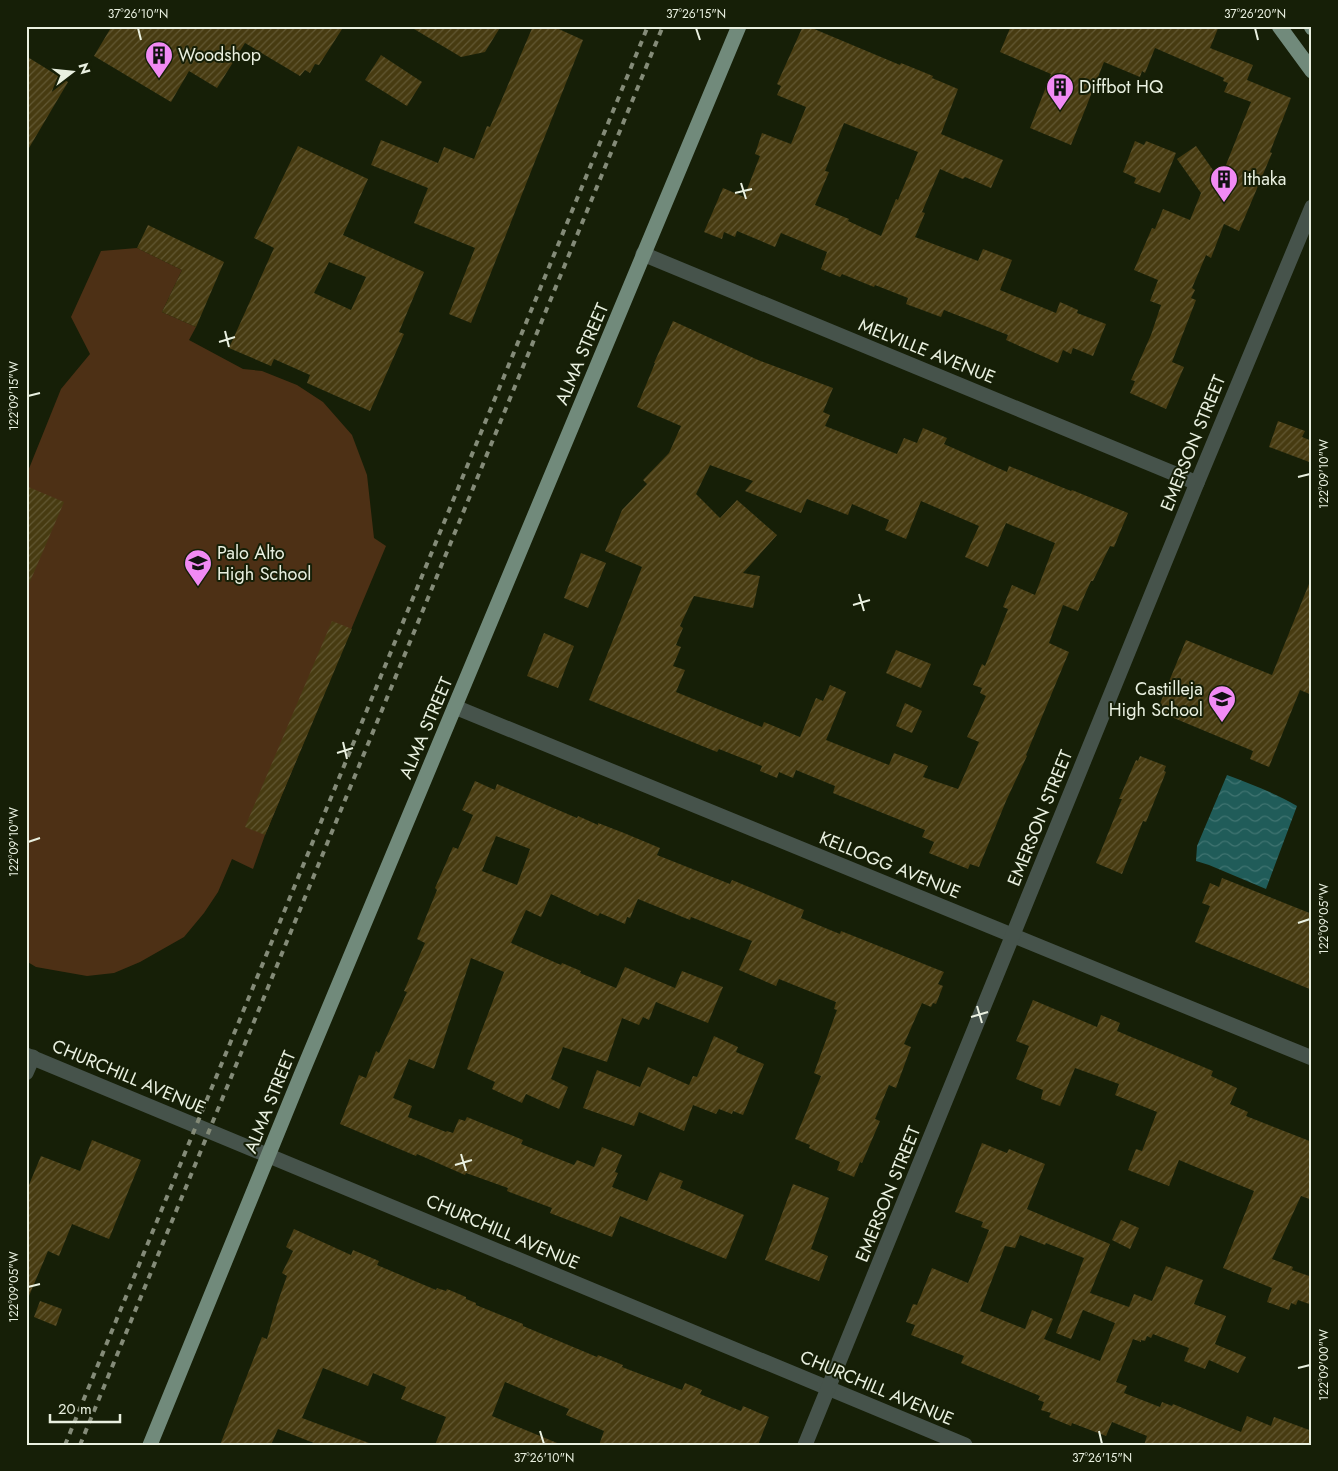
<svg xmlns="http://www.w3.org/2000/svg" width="1338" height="1471" font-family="Jost,sans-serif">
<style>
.pitch{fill:#4d3015}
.water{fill:url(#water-waves)}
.building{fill:url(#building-hatch);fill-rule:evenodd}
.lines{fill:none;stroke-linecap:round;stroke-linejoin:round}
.minor{stroke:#46534b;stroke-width:15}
.major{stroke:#718a7b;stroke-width:15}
.rail{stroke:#848b78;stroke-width:4;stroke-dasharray:6 6;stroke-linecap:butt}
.ticks{fill:none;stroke:#e9f0e0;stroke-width:2}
.labels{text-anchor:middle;stroke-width:4;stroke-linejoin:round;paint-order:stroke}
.poi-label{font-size:18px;fill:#e9f0e0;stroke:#161f07;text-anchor:start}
.street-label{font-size:18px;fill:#e9f0e0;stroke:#161f07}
.neatline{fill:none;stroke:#e9f0e0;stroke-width:2}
.ticks-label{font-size:12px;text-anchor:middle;fill:#e9f0e0}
</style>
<defs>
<pattern id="water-waves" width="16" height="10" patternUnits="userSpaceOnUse" patternTransform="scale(1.25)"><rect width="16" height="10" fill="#205c59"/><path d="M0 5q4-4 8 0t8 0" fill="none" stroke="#407471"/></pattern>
<pattern id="building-hatch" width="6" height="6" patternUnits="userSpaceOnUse" patternTransform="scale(1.25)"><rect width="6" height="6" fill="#473b11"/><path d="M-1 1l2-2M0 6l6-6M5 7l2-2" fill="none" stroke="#625833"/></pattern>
</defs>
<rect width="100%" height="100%" fill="#161f07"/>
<polygon class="pitch" points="137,248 182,270 162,312 196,327 189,340 243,369 262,371 297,385 323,402 352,435 367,475 374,538 386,546 265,835 253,869 232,859 218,892 204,913 184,937 140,962 114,973 87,976 36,967 26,961 26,476 61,389 90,354 71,317 101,251"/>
<path class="water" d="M1227 775C1251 784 1275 793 1297 806L1266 889 1209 865 1196 861 1197 846Z"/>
<g class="building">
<polygon points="112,26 344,26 319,65 315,64 310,73 305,70 300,76 245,43 217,88 189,71 171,102 94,56"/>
<polygon points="409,26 501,26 485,52 461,57"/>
<polygon points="533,26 552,26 583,40 471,323 449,314 475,248 414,223 428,188 371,165 381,140 438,163 444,147 474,159 487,126 490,127"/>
<path d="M803 26H807L900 65 901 63 933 76 932 78 958 89 941 134 1003 160 991 188 965 177 963 179 940 169 922 212 925 213 915 237 978 261 983 249 1012 260 1000 290 1056 313 1060 302 1078 310 1077 313 1106 324 1093 356 1073 348 1071 354 1063 350 1058 363 1006 340 1008 335 944 310 941 317 906 304 908 298 875 285 874 287 842 274 840 277 821 269 827 252 781 233 775 247 737 231 735 237 724 232 722 239 704 232 723 188 744 197 760 156 755 154 762 133 791 144 806 107 777 95 781 86 777 84ZM844 123 918 152 898 200 896 199 881 236 848 221 849 219 815 205 829 172 825 171Z"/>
<polygon points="1011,26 1219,26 1210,48 1253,65 1247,80 1291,98 1270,152 1272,153 1239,231 1224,224 1211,258 1206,255 1192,288 1195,290 1191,298 1196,300 1172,362 1184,367 1166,409 1130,393 1135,381 1131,380 1151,335 1161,305 1150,301 1158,280 1134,270 1152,228 1155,229 1163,209 1190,220 1201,193 1177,159 1196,146 1220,180 1251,102 1224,92 1228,83 1223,81 1224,78 1155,48 1145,73 1142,71 1140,77 1104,62 1071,145 1030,128 1051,74 1000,52"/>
<polygon points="381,55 422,82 407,106 365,80"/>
<polygon points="26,56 68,82 26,153"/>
<polygon points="1135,141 1144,145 1146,141 1176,153 1160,193 1134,183 1136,178 1123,172"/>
<path d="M298 146 368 179 343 235 424 272 399 332 404 334 370 411 307 383 310 375 274 359 271 366 229 348 274 248 254 238ZM329 262 366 277 351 310 314 293Z"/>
<polygon points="148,225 224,262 196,327 162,312 182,270 137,248"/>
<path d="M673 321 758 360 833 388 823 412 830 415 825 426 897 454 904 438 917 443 923 428 947 438 944 444 1007 472 1009 466 1071 491 1072 490 1128 513 1114 547 1110 546 1093 581H1091L1086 592 1078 611 1063 605 1049 643 1069 652 1026 755 1027 756 1006 801 979 867 970 864 968 869 929 853 934 842 922 837 925 830 833 793 835 786 796 770 793 778 779 772 777 778 760 771 762 766 719 749 717 752 589 700 642 567 605 551 622 510 647 484 643 480 669 453 681 426 637 407 655 363H654ZM710 465 753 481 745 491 801 513 807 499 848 515 852 504 889 520 885 530 906 539 921 501 979 526 965 557 988 567 1006 523 1055 543 1035 595 1012 585 1003 607 1008 609 985 666 982 664 973 685 982 688 980 693 986 696 967 737 979 742 958 789 923 777 928 766 894 753 889 765 826 740 846 692 830 685 823 701 816 698 800 737 764 722 762 727 676 692 685 670 673 666 681 647 676 645 683 628 680 626 694 596 753 608 760 576 743 573 777 535 737 500 720 518 696 494Z"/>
<polygon points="1278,421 1305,431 1302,437 1312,441 1312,463 1269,447"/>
<polygon points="26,486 64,502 26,591"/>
<polygon points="581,553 606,563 588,608 564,598"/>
<polygon points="1311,579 1312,695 1300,690 1269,767 1250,759 1253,751 1157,711 1186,640 1272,675"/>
<polygon points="332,621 352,629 265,835 245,827"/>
<polygon points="544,633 574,646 558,688 527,676"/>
<polygon points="896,650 931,664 921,688 886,673"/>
<polygon points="905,703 922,711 912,733 896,726"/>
<polygon points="1140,756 1166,766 1164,771 1166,772 1146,822 1143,821 1122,874 1096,863 1122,799 1119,799 1136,760 1138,761"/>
<path d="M475 781 495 790 497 784 577 818 578 816 598 825V823L624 833 660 848 657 855 730 884 732 880 804 910 801 918 840 934 841 931 944 972 938 984 943 986 936 1004 933 1003 931 1007 922 1003 904 1044 911 1047 896 1088 889 1085 875 1119 880 1121 862 1163 860 1162 854 1177 837 1170 840 1162 809 1148 810 1145 795 1139 821 1076 814 1073 837 1010 834 1009 836 1002 779 979 776 986 739 970 752 941 691 917 690 920 638 899 630 918 627 917 625 924 600 913 598 916 551 894 541 917 526 910 511 943 561 965 562 963 581 971 580 973 616 988 625 967 675 988 682 971 723 987 708 1023 656 1002 649 1020 643 1017 639 1025 622 1018 607 1062 563 1047 551 1079 568 1087 559 1109 526 1094 522 1103 492 1089 495 1082 467 1069 504 972 471 958 434 1069 409 1059 393 1098 412 1106 408 1117 446 1132 447 1131 453 1133 459 1119 465 1121 467 1117 523 1140 521 1144 574 1165 577 1160 594 1167 602 1147 622 1155 615 1172 618 1173 612 1187 647 1201 660 1172 683 1181 680 1188 744 1215 726 1259 620 1216 612 1237 550 1213 552 1208 507 1191 508 1188 466 1173 465 1175 417 1154 416 1156 340 1124 359 1075 366 1078 376 1051 379 1053 407 992 404 991 425 943 417 939 437 890 435 888 453 847 458 849 473 815 462 810ZM496 836 530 849 517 885 482 871Z"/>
<polygon points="1222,878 1312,914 1312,990 1195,942 1210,906 1202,903 1210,883 1219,887"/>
<polygon points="1033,1000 1097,1027 1101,1015 1120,1023 1117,1031 1213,1071 1211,1076 1237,1088 1230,1104 1248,1112 1246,1116 1312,1142 1312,1200 1301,1196 1272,1259 1293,1267 1292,1270 1312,1277 1312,1305 1298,1300 1296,1305 1291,1303 1289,1310 1267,1302 1272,1288 1223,1268 1254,1191 1179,1160 1169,1186 1128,1170 1136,1149 1142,1151 1157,1112 1115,1095 1119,1084 1075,1068 1060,1106 1041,1099 1043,1090 1016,1079 1029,1046 1016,1041"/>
<polygon points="714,1036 738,1047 736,1052 764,1064 743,1115 733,1111 732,1114 719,1109 716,1114 693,1105 684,1131 639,1112 634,1126 583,1108 597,1070 640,1087 648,1067 689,1085 693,1076 697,1077"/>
<polygon points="92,1140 141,1160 109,1239 72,1224 59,1256 48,1251 26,1303 26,1192 41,1156 80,1171"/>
<path d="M982 1143 1007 1153 1009 1149 1045 1164 1027 1209 1110 1244 1090 1293 1129 1307 1134 1294 1152 1301 1166 1266 1203 1280 1194 1304 1226 1316 1215 1344 1246 1357 1238 1373 1209 1360 1205 1369 1184 1361 1189 1348 1153 1334 1151 1338 1147 1336 1145 1341 1141 1340V1342L1133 1339 1116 1382 1127 1386 1124 1393 1160 1407 1162 1402 1172 1406 1173 1404 1241 1432 1247 1416 1271 1426 1274 1417 1312 1431V1445H1144L1147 1436 1112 1422 1106 1436 1072 1423 1071 1426 1049 1417 1051 1413 1041 1410 1044 1402 1038 1400 1040 1396 961 1363 964 1356 911 1335 915 1325 906 1322 913 1304 917 1305 932 1268 968 1283 989 1230 981 1227 983 1222 955 1212ZM1020 1235 1045 1245 1046 1243 1084 1258 1056 1333 1071 1339 1083 1310 1115 1323 1100 1361 1044 1339 1053 1319 1032 1310 1025 1329 980 1311 1005 1246 1015 1248Z"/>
<polygon points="793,1184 829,1198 811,1249 828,1256 819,1281 765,1260"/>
<polygon points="1121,1220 1139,1228 1130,1249 1112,1240"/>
<polygon points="294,1229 351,1255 353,1250 379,1261 377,1265 436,1290 437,1288 446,1291 447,1289 466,1297 466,1299 476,1303 476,1305 523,1324 523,1326 597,1357 598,1355 623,1365 622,1367 682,1390 685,1383 702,1390 700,1394 741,1411 743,1406 769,1417 758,1445 599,1445 604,1431 566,1415 569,1409 505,1382 492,1416 562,1445 435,1445 446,1417 401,1399 406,1387 373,1373 368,1386 323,1368 302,1418 369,1443 368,1445 319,1445 278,1429 271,1445 220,1445 262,1337 267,1339 278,1301 287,1276 282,1273 293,1251 286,1247"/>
<polygon points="40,1301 62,1309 56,1326 34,1317"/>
</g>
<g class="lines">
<g class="minor">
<polyline points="643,254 1197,483"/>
<polyline points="455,707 1312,1058"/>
<polyline points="26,1055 965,1445"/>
<polyline points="26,1073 33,1057"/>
<polyline points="805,1445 1197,483 1312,207"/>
</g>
<g class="major">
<polyline points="1279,26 1312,71"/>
<polyline points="1311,26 1312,28"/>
<polyline points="150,1445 301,1075 739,26"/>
</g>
<g class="rail">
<polyline points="65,1445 648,26"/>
<polyline points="80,1445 663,26"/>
</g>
</g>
<path class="ticks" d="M138 28 141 40M696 28 700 40M1255 28 1258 40M741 183 746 199M735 193 752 189M225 331 229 347M219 342 235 337M28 396 40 393M1298 477 1310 474M859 594 864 611M853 605 870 600M343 742 347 759M337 753 353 748M28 842 40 838M1298 923 1310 919M977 1006 982 1023M971 1017 988 1012M461 1154 466 1171M455 1165 472 1160M28 1287 40 1284M1298 1368 1310 1365M540 1431 544 1444M1099 1431 1102 1444"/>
<defs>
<g id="building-pin" transform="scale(1.4375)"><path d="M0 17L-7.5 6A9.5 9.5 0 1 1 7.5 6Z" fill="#f18af4" stroke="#161f07"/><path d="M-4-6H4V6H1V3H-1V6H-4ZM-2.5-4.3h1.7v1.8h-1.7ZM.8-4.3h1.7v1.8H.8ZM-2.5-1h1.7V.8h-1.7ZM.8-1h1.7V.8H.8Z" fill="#111"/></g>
<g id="school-pin" transform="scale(1.4375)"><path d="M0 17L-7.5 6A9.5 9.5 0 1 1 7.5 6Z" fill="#f18af4" stroke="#161f07"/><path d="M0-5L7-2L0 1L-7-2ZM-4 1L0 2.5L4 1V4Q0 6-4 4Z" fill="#111"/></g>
</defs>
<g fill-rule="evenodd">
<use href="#building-pin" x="159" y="55"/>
<use href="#building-pin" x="1060" y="87"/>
<use href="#building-pin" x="1224" y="179"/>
<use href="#school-pin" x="198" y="563"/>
<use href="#school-pin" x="1222" y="699"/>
</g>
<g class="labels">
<g class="poi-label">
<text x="178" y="61">Woodshop</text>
<text x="1079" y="93">Diffbot HQ</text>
<text x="1243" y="185">Ithaka</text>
<text x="217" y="559">Palo Alto<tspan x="217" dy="21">High School</tspan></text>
<text x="1203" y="695" text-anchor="end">Castilleja<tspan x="1203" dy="21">High School</tspan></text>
</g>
<g class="street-label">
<text transform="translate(927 351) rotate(22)" y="6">MELVILLE AVENUE</text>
<text transform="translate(582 354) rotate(-67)" y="6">ALMA STREET</text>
<text transform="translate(1193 443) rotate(-68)" y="6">EMERSON STREET</text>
<text transform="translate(426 728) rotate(-67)" y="6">ALMA STREET</text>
<text transform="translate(1040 818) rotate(-68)" y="6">EMERSON STREET</text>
<text transform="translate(890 865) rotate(22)" y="6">KELLOGG AVENUE</text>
<text transform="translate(129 1077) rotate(23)" y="6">CHURCHILL AVENUE</text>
<text transform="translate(270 1102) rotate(-68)" y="6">ALMA STREET</text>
<text transform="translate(888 1194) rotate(-68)" y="6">EMERSON STREET</text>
<text transform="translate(503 1232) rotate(23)" y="6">CHURCHILL AVENUE</text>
<text transform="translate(877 1388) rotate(23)" y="6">CHURCHILL AVENUE</text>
</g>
</g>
<rect width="1338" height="1471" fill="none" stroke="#161f07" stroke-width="55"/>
<g transform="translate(72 72) rotate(74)" stroke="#161f07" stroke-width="4" paint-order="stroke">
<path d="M0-4L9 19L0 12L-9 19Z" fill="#e9f0e0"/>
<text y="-8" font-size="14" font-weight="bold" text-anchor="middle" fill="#e9f0e0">N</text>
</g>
<path d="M50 1414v8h70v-8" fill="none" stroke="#e9f0e0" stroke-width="2.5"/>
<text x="58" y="1414" font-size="15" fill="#e9f0e0" stroke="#161f07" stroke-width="4" paint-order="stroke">20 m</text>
<rect x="28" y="28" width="1282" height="1416" class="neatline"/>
<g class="ticks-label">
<text x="138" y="18">37°26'10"N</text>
<text x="696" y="18">37°26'15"N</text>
<text x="1255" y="18">37°26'20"N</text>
<text transform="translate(14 396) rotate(-90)" y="4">122°09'15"W</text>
<text transform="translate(1324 474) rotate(-90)" y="4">122°09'10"W</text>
<text transform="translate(14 842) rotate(-90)" y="4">122°09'10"W</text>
<text transform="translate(1324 919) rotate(-90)" y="4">122°09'05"W</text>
<text transform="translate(14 1287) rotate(-90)" y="4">122°09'05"W</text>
<text transform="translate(1324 1365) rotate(-90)" y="4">122°09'00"W</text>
<text x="544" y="1462">37°26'10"N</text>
<text x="1102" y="1462">37°26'15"N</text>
</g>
</svg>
